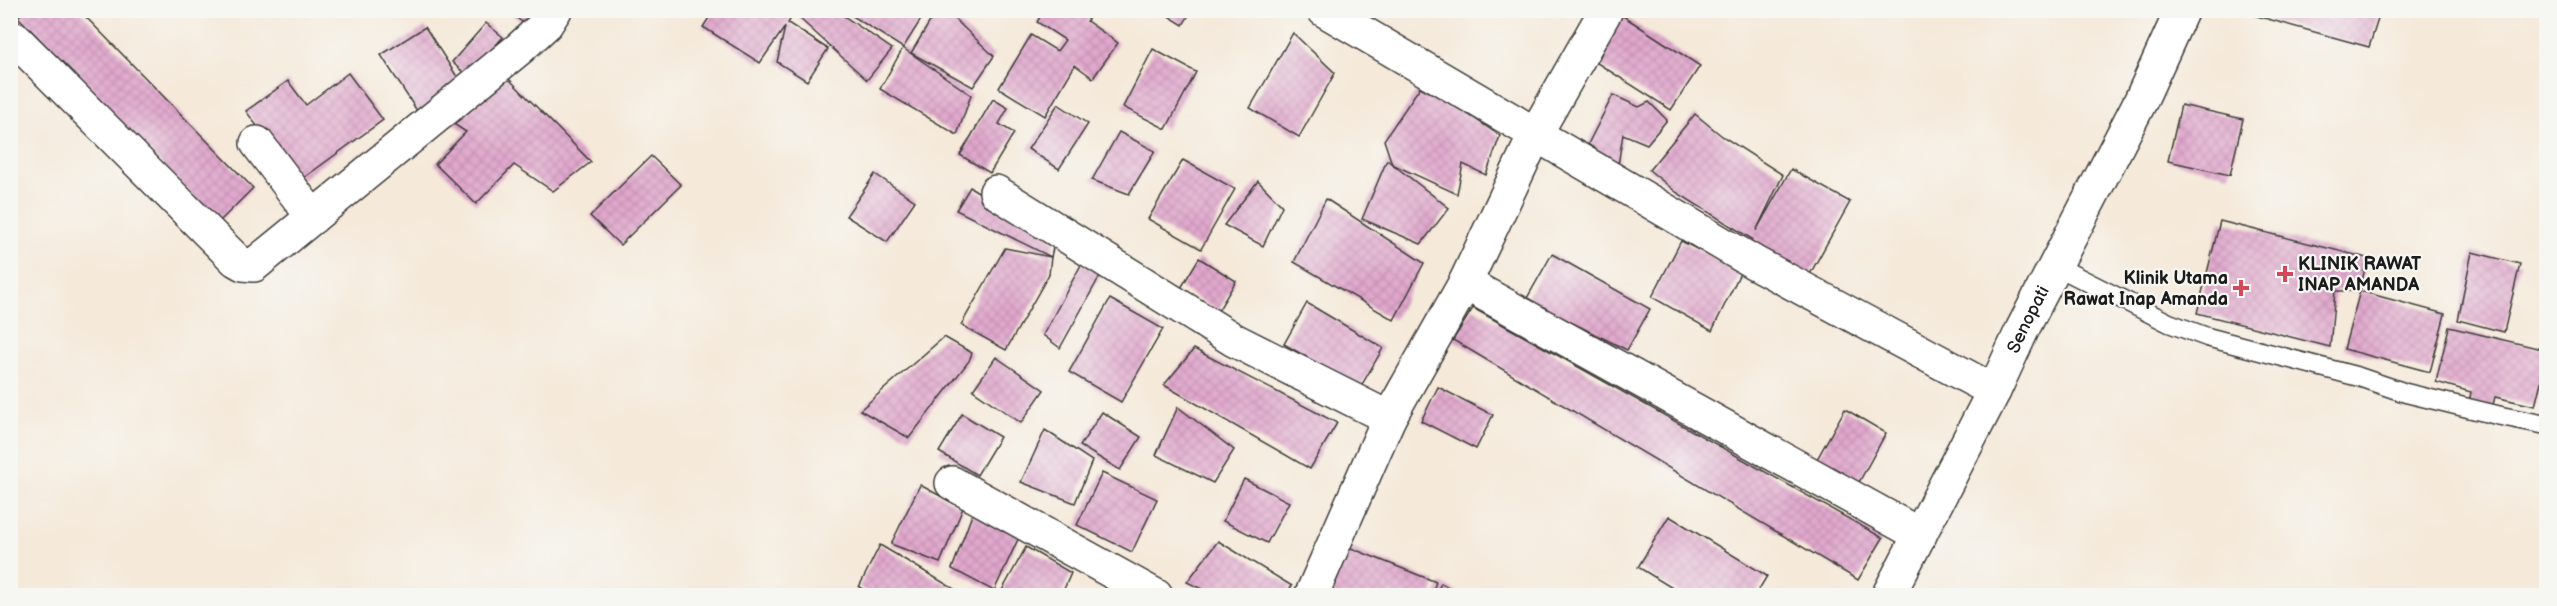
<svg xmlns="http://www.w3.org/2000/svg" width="2557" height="606" font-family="'Balsamiq Sans',sans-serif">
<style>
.building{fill:url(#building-cross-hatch)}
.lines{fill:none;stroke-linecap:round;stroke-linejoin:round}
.lane-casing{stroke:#3d3b38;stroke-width:21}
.street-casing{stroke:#3d3b38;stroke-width:36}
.secondary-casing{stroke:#3d3b38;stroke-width:36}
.lane{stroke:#fff;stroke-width:18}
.street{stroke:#fff;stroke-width:33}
.secondary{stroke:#fff;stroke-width:33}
.poi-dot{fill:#d1495b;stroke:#f6f6f2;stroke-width:2}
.labels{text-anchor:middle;stroke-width:4.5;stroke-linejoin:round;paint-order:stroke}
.poi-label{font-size:18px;font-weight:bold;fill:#1c1c1c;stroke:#f6f6f2;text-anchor:start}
.street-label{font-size:18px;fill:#1c1c1c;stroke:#f6f6f2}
</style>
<defs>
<pattern id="building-cross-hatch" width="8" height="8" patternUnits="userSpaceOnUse" patternTransform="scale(1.5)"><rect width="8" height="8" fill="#e1a8cd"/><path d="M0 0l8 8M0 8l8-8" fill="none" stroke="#c090af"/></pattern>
</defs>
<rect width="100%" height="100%" fill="#f6f6f2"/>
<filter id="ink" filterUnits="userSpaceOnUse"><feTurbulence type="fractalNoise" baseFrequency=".0167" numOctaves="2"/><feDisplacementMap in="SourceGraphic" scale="12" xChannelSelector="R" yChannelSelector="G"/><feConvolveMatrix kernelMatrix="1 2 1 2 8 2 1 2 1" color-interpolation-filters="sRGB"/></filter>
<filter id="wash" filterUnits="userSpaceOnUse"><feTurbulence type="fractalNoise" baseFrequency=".008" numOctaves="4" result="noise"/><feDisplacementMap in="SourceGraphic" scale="24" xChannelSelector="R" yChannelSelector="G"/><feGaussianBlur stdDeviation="1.35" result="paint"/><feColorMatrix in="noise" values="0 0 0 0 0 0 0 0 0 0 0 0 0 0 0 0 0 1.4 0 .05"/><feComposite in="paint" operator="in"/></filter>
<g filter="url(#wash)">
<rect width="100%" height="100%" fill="#f5e9d9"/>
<g id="blocks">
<g class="building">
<polygon points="24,10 79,10 253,188 219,222 18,17"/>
<polygon points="506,10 536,10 526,25"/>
<polygon points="714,10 796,10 788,23 828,49 807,81 777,62 785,27 760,63 703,27"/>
<polygon points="803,10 835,10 892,49 867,80 798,17"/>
<polygon points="843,10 927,10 903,48"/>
<polygon points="937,10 945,10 994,56 973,87 911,53"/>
<polygon points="1040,10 1093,10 1087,21 1118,43 1093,78 1075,65 1045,116 999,88 1031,35 1057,51 1065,40 1037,22 1043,12"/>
<polygon points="1159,10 1192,10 1183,25"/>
<polygon points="2254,10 2381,10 2369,47 2253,15"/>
<polygon points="1620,14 1700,66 1671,110 1597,63"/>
<polygon points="486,23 503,37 468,77 452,62"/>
<polygon points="425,27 463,86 419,114 381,55"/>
<polygon points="1293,33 1335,73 1299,137 1250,108"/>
<polygon points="903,48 971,95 957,135 880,89"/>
<polygon points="1153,49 1196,72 1166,129 1123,107"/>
<polygon points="501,71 591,162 553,191 514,165 476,204 435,164 466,132 446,119"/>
<polygon points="348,73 383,120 298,182 246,111 288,81 306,105"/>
<polygon points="1420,87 1455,105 1500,136 1486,175 1463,164 1457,194 1392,164 1384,140"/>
<polygon points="1613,95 1639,107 1649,102 1667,120 1647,144 1623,134 1618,165 1588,144"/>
<polygon points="993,99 1008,108 999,124 1014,133 990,173 960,155"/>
<polygon points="1058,104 1088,124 1059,169 1028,149"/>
<polygon points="2181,105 2243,119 2230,175 2168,161"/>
<polygon points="1695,114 1722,136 1783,175 1756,231 1791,169 1850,202 1805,283 1746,250 1752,239 1676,192 1649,170"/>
<polygon points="1119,132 1155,151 1129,194 1092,180"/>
<polygon points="651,156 681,185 620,245 590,216"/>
<polygon points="1183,160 1235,189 1201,249 1148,219"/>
<polygon points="1387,160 1449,208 1421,244 1362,219"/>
<polygon points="875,174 915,201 887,242 846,216"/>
<polygon points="1258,181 1282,206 1263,246 1224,225"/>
<polygon points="970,187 1055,239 1051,257 956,210"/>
<polygon points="1326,199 1424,263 1394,320 1294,262"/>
<polygon points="2220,221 2367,258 2360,291 2335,291 2330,347 2197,313"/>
<polygon points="1681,241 1741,271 1712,331 1652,297"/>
<polygon points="1005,248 1051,257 1049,274 1006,350 961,325"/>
<polygon points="2472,252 2520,264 2504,332 2458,320"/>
<polygon points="1552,254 1650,309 1627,350 1526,300"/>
<polygon points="1199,258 1236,281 1218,311 1181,288"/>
<polygon points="1082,263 1101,274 1060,348 1043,335"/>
<polygon points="2360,291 2445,314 2430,372 2344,349"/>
<polygon points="1110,299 1163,329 1121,402 1069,372"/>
<polygon points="1307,303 1383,348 1360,388 1284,344"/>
<polygon points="1473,308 1883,538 1858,580 1453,340"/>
<polygon points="2449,327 2546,350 2546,362 2535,406 2495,397 2492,408 2469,403 2471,392 2436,382"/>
<polygon points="944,337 972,353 969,361 909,438 860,410"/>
<polygon points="1194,349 1337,423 1310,469 1164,385"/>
<polygon points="996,357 1044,390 1021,423 973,390"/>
<polygon points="1438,387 1493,415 1476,449 1421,421"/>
<polygon points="1178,407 1234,450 1213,483 1156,455"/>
<polygon points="1845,409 1886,433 1858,484 1816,461"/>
<polygon points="1102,412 1141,437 1120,470 1080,446"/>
<polygon points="962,414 1000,437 977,475 939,452"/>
<polygon points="1045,430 1092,461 1075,503 1021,482"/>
<polygon points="1102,473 1157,499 1132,552 1077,525"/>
<polygon points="1244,479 1289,502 1267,543 1223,521"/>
<polygon points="920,485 963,508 940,563 891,544"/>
<polygon points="973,512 1020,535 994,591 952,569"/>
<polygon points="1669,516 1767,576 1755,596 1685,596 1638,567"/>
<polygon points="1218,541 1292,586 1283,596 1216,596 1187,582"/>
<polygon points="880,545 966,596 874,596 859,587"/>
<polygon points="1346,546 1436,582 1431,596 1326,596"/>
<polygon points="1026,547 1071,573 1061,596 999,596"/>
<polygon points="1441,583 1464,596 1435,596"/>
</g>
</g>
</g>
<g filter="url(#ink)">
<use href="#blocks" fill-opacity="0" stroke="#3d3b38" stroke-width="1.5"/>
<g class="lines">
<g class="lane-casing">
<polyline id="lane" points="2056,266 2169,323 2207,337 2359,377 2406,393 2501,416 2546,425"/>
</g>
<g class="street-casing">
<g id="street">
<polyline points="1324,10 1755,263 1994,391"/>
<polyline points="15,39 236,260 243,264 254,265 520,48 546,24 555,10"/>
<polyline points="257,143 313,217"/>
<polyline points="996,192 1234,340 1389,418"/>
<polyline points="1465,283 1920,535"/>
<polyline points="952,483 1156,596"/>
<polyline points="1311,596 1389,418 1465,283 1536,133 1606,10"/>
</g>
</g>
<g class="secondary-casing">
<g id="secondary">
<path id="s1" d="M1888 596 1994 391 2022 330 2141 100 2182 10"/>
</g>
</g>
<use href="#lane" class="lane"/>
<use href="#street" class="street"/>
<use href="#secondary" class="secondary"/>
</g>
</g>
<g class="poi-dot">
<path d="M2282 265h6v6h6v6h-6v6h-6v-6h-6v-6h6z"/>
<path d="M2238 279h6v6h6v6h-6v6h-6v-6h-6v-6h6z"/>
</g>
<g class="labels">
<g class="poi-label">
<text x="2298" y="270">KLINIK RAWAT<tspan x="2298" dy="21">INAP AMANDA</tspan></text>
<text x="2228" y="284" text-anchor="end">Klinik Utama<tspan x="2228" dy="21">Rawat Inap Amanda</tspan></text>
</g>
<g class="street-label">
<text dy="6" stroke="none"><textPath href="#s1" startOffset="310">Senopati</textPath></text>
</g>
</g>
<rect width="2557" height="606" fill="none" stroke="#f6f6f2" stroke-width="36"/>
</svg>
